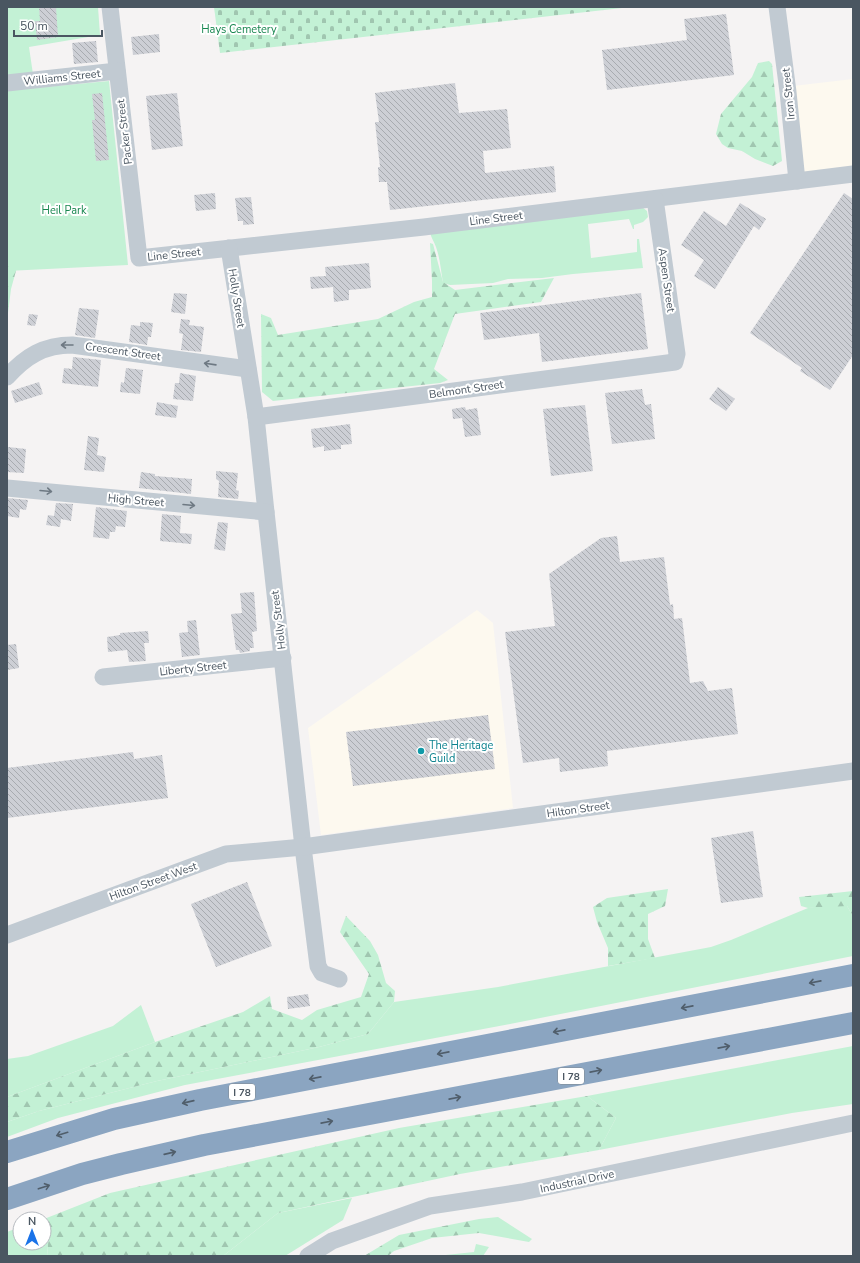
<svg xmlns="http://www.w3.org/2000/svg" width="860" height="1263" font-family="'Nunito Sans',sans-serif">
<style>
.commercial{fill:#fdf9ef}
.green{fill:#c3f1d5}
.forest{fill:url(#forest-firs)}
.cemetery{fill:url(#cemetery-stones)}
.building{fill:url(#building-back-hatch)}
.lines{fill:none;stroke-linecap:round;stroke-linejoin:round}
.minor{stroke:#c1cad2;stroke-width:17}
.highway{stroke:#8ba5c1;stroke-width:22}
.oneway{stroke:#6e7983}
.oneway2{stroke:#505e6b}
.culture-dot{fill:#0f9aa8;stroke:#fff;stroke-width:1.5}
.labels{text-anchor:middle;stroke-width:4;stroke-linejoin:round;paint-order:stroke}
.shield{fill:#fff;stroke:#808990;stroke-width:1}
.shield-label{font-size:10px;font-weight:bold;fill:#4a5661}
.park-label{font-size:11px;fill:#17864f;stroke:#fff}
.street-label{font-size:11px;fill:#4a5661;stroke:#fff}
.culture-label{font-size:11px;fill:#0d838f;stroke:#fff;text-anchor:start}
</style>
<defs>
<pattern id="forest-firs" width="22" height="20" patternUnits="userSpaceOnUse"><rect width="22" height="20" fill="#c3f1d5"/><path d="M5 1l3.5 6h-7zM16 11l3.5 6h-7z" fill="#a0c6b0"/></pattern>
<pattern id="cemetery-stones" width="16" height="16" patternUnits="userSpaceOnUse"><rect width="16" height="16" fill="#c3f1d5"/><path d="M2 7V4a2 2 0 0 1 4 0v3zM10 15v-3a2 2 0 0 1 4 0v3z" fill="#a0c6b0"/></pattern>
<pattern id="building-back-hatch" width="6" height="6" patternUnits="userSpaceOnUse"><rect width="6" height="6" fill="#cdcfd5"/><path d="M-1 5l2 2M0 0l6 6M5-1l2 2" fill="none" stroke="#a8abb0"/></pattern>
</defs>
<rect width="100%" height="100%" fill="#f5f3f3"/>
<g class="commercial">
<polygon points="853,79 853,167 803,173 793,86"/>
<polygon points="477,610 493,623 513,808 321,835 308,728"/>
</g>
<g class="green">
<polygon points="7,7 98,7 100,35 29,47 35,88 109,81 128,265 7,271"/>
<path d="M642 207 647 211 648 217 643 222 634 225V229H633L629 219 588 224 591 258 637 252V239H639L643 268 573 274 542 278 508 279 493 283 450 285 443 283C441 271 440 258 436 247 434 241 431 238 430 232Z"/>
<polygon points="822,906 847,906 853,916 853,956 510,1024 185,1085 58,1118 7,1137 7,1122 39,1111 157,1081 319,1047 368,1034 394,1002 498,987 711,947 731,940 808,908"/>
<polygon points="141,1005 155,1042 7,1097 7,1059 28,1056 113,1026"/>
<polygon points="853,1046 853,1104 792,1113 599,1150 616,1118 587,1096"/>
<polygon points="352,1198 343,1220 285,1256 223,1256 278,1213"/>
<polygon points="498,1217 532,1239 529,1242 479,1233 479,1219"/>
<polygon points="20,1227 20,1243 44,1243 44,1227 49,1234 47,1256 7,1256 7,1232"/>
<polygon points="476,1244 489,1247 483,1256 436,1256 474,1252"/>
</g>
<g class="forest">
<polygon points="769,61 772,64 782,161 773,166 755,159 742,151 728,148 722,144 716,134 721,114 752,77 758,63"/>
<polygon points="430,243 433,244 443,282 455,290 554,278 541,302 455,314 434,369 448,380 440,383 273,401 262,392 261,314 271,318 278,335 378,319 414,302 432,297 432,281"/>
<polygon points="7,259 19,260 11,289 7,321"/>
<polygon points="668,889 665,906 648,914 648,939 655,958 608,966 608,948 597,922 593,907 607,898"/>
<polygon points="853,891 853,916 847,906 808,908 801,906 799,897"/>
<polygon points="346,916 370,941 378,955 386,983 395,991 394,1002 368,1034 319,1047 157,1081 39,1111 7,1122 7,1097 155,1042 243,1012 270,996 272,1009 302,1020 317,1010 361,997 369,974 340,932"/>
<polygon points="587,1096 616,1118 599,1150 460,1174 278,1213 223,1256 47,1256 49,1234 44,1227 44,1219 110,1193 399,1128"/>
<polygon points="479,1219 479,1233 432,1238 394,1251 388,1256 364,1256 399,1235"/>
</g>
<polygon class="cemetery" points="214,7 631,7 220,53"/>
<g class="building">
<polygon points="39,7 56,7 58,37 37,40 35,21 40,21"/>
<polygon points="726,14 734,75 607,90 602,50 687,40 684,19"/>
<polygon points="159,34 160,52 133,55 131,37"/>
<polygon points="96,41 98,62 74,64 72,43"/>
<polygon points="455,83 459,113 507,109 511,148 483,151 485,173 554,166 556,192 390,210 387,182 379,182 378,167 380,167 375,122 379,122 375,93"/>
<polygon points="102,93 109,160 96,161 92,120 95,120 92,94"/>
<polygon points="177,93 183,146 152,150 146,96"/>
<polygon points="215,193 216,209 196,211 194,195"/>
<polygon points="844,193 853,199 853,355 830,390 800,371 802,368 750,333"/>
<polygon points="251,197 254,224 243,225 243,221 238,221 235,198"/>
<polygon points="740,203 766,219 759,230 754,226 715,289 694,276 704,260 681,245 704,211 726,226"/>
<polygon points="369,263 371,288 349,290 349,300 334,302 333,287 311,289 310,277 326,276 325,267"/>
<polygon points="174,293 187,294 185,314 171,312"/>
<polygon points="641,293 648,349 542,362 539,333 484,340 480,313"/>
<polygon points="79,308 99,310 95,338 75,335"/>
<polygon points="29,314 38,315 35,326 27,325"/>
<polygon points="181,319 190,320 189,325 204,327 201,352 181,350 183,334 179,333"/>
<polygon points="140,322 153,323 151,337 148,337 147,345 129,342 131,325 140,326"/>
<polygon points="73,357 101,360 98,387 62,383 64,368 72,369"/>
<polygon points="126,368 143,370 140,394 120,392 121,382 124,383"/>
<polygon points="180,373 196,376 193,401 173,399 175,383 179,383"/>
<polygon points="39,382 43,394 15,403 11,391"/>
<polygon points="718,387 735,399 726,411 709,399"/>
<polygon points="642,389 645,405 651,404 655,439 612,444 605,393"/>
<polygon points="157,402 178,406 176,418 155,415"/>
<polygon points="585,405 593,471 551,476 543,409"/>
<polygon points="465,407 466,410 477,408 481,435 465,437 462,418 453,419 452,409"/>
<polygon points="350,424 352,444 341,445 341,449 324,451 324,446 313,448 311,429"/>
<polygon points="88,436 99,438 97,455 106,457 104,472 84,470"/>
<polygon points="8,447 26,449 24,473 7,472"/>
<polygon points="216,471 238,473 236,490 239,491 238,499 218,497 219,481 216,479"/>
<polygon points="141,472 155,474 155,476 192,479 191,494 139,488"/>
<polygon points="7,498 28,500 26,510 20,509 19,518 7,516"/>
<polygon points="56,503 73,504 71,521 61,519 60,527 46,525 48,515 54,516"/>
<polygon points="96,507 127,511 125,527 116,526 115,532 110,532 109,539 93,537"/>
<polygon points="162,514 181,516 180,533 192,534 191,544 160,541"/>
<polygon points="218,522 228,523 225,551 214,549"/>
<polygon points="617,536 620,562 664,557 670,605 673,604 674,619 682,618 690,683 703,681 708,691 732,688 738,734 607,751 608,766 560,772 559,758 523,763 505,632 555,626 549,574 601,538"/>
<polygon points="254,592 257,631 252,632 254,648 250,648 250,651 240,653 239,650 236,650 231,614 242,613 240,593"/>
<polygon points="196,620 200,655 182,657 179,633 188,632 187,621"/>
<polygon points="148,631 149,643 144,643 146,661 129,662 127,650 108,652 107,637 120,635 120,633"/>
<polygon points="16,644 19,668 7,670 7,645"/>
<polygon points="488,715 495,769 353,786 346,732"/>
<polygon points="133,752 134,759 162,755 168,798 7,818 7,768"/>
<polygon points="753,831 763,897 721,903 711,838"/>
<polygon points="247,882 272,946 216,967 191,904"/>
<polygon points="308,994 310,1006 288,1009 287,997"/>
</g>
<g class="lines">
<g class="minor">
<polyline points="110,7 139,258 424,227 853,174"/>
<polyline points="777,7 788,92 797,181"/>
<polyline points="7,83 117,71"/>
<polyline points="229,248 256,417 266,512 303,847 318,966 322,973 339,979"/>
<path d="M7 377C26 356 44 345 72 345L248 369"/>
<polyline points="256,417 675,362 677,354 655,199"/>
<polyline points="7,488 266,512"/>
<polyline points="103,677 283,658"/>
<polyline points="7,935 226,854 303,847 853,771"/>
<polyline points="308,1256 332,1241 430,1206 522,1192 853,1123"/>
</g>
<g class="highway">
<polyline points="7,1152 114,1119 200,1100 853,975"/>
<polyline points="7,1199 82,1174 121,1164 204,1145 853,1023"/>
</g>
</g>
<defs><path id="oneway-shaft" d="M-6 0H5M1.5-3L5.5 0L1.5 3" fill="none" stroke-width="1.6" stroke-linecap="round" stroke-linejoin="round"/></defs>
<g class="oneway">
<use href="#oneway-shaft" transform="translate(67 345) rotate(-180)"/>
<use href="#oneway-shaft" transform="translate(210 364) rotate(-172)"/>
<use href="#oneway-shaft" transform="translate(46 491) rotate(5)"/>
<use href="#oneway-shaft" transform="translate(189 505) rotate(5)"/>
</g>
<g class="oneway2">
<use href="#oneway-shaft" transform="translate(815 982) rotate(169)"/>
<use href="#oneway-shaft" transform="translate(687 1007) rotate(169)"/>
<use href="#oneway-shaft" transform="translate(559 1031) rotate(169)"/>
<use href="#oneway-shaft" transform="translate(724 1047) rotate(-11)"/>
<use href="#oneway-shaft" transform="translate(443 1053) rotate(169)"/>
<use href="#oneway-shaft" transform="translate(596 1071) rotate(-11)"/>
<use href="#oneway-shaft" transform="translate(315 1078) rotate(169)"/>
<use href="#oneway-shaft" transform="translate(455 1098) rotate(-11)"/>
<use href="#oneway-shaft" transform="translate(188 1102) rotate(167)"/>
<use href="#oneway-shaft" transform="translate(327 1122) rotate(-11)"/>
<use href="#oneway-shaft" transform="translate(62 1134) rotate(163)"/>
<use href="#oneway-shaft" transform="translate(170 1153) rotate(-13)"/>
<use href="#oneway-shaft" transform="translate(44 1187) rotate(-18)"/>
</g>
<circle class="culture-dot" cx="421" cy="751" r="4"/>
<g class="labels">
<g class="shield">
<rect x="558" y="1068" width="26" height="16" rx="3"/>
<rect x="229" y="1084" width="26" height="16" rx="3"/>
</g>
<g class="shield-label">
<text x="571" y="1080">I 78</text>
<text x="242" y="1096">I 78</text>
</g>
<g class="park-label">
<text x="239" y="33">Hays Cemetery</text>
<text x="64" y="214">Heil Park</text>
</g>
<g class="street-label">
<text transform="translate(62 77) rotate(-6)" y="4">Williams Street</text>
<text transform="translate(788 94) rotate(-96)" y="4">Iron Street</text>
<text transform="translate(124 132) rotate(-97)" y="4">Packer Street</text>
<text transform="translate(496 218) rotate(-7)" y="4">Line Street</text>
<text transform="translate(174 254) rotate(-6)" y="4">Line Street</text>
<text transform="translate(667 280) rotate(82)" y="4">Aspen Street</text>
<text transform="translate(237 298) rotate(81)" y="4">Holly Street</text>
<text transform="translate(123 351) rotate(8)" y="4">Crescent Street</text>
<text transform="translate(466 389) rotate(-8)" y="4">Belmont Street</text>
<text transform="translate(136 500) rotate(5)" y="4">High Street</text>
<text transform="translate(278 620) rotate(-97)" y="4">Holly Street</text>
<text transform="translate(193 668) rotate(-6)" y="4">Liberty Street</text>
<text transform="translate(578 809) rotate(-8)" y="4">Hilton Street</text>
<text transform="translate(153 881) rotate(-20)" y="4">Hilton Street West</text>
<text transform="translate(577 1181) rotate(-12)" y="4">Industrial Drive</text>
</g>
<g class="culture-label">
<text x="429" y="749">The Heritage<tspan x="429" dy="13">Guild</tspan></text>
</g>
</g>
<rect width="860" height="1263" fill="none" stroke="#4a5661" stroke-width="16"/>
<g transform="translate(32 1231)"><circle r="19" fill="#ffffff" stroke="#b7bbc0"/>
<path d="M0-3L7 15L0 10L-7 15Z" fill="#1a73e8"/>
<text y="-6" font-size="11" font-weight="bold" text-anchor="middle" fill="#4a5661">N</text>
</g>
<path d="M14 30v6h88v-6" fill="none" stroke="#4a5661" stroke-width="2"/>
<text x="20" y="30" font-size="12" fill="#4a5661" stroke="#ffffff" stroke-width="3" paint-order="stroke">50 m</text>
</svg>
